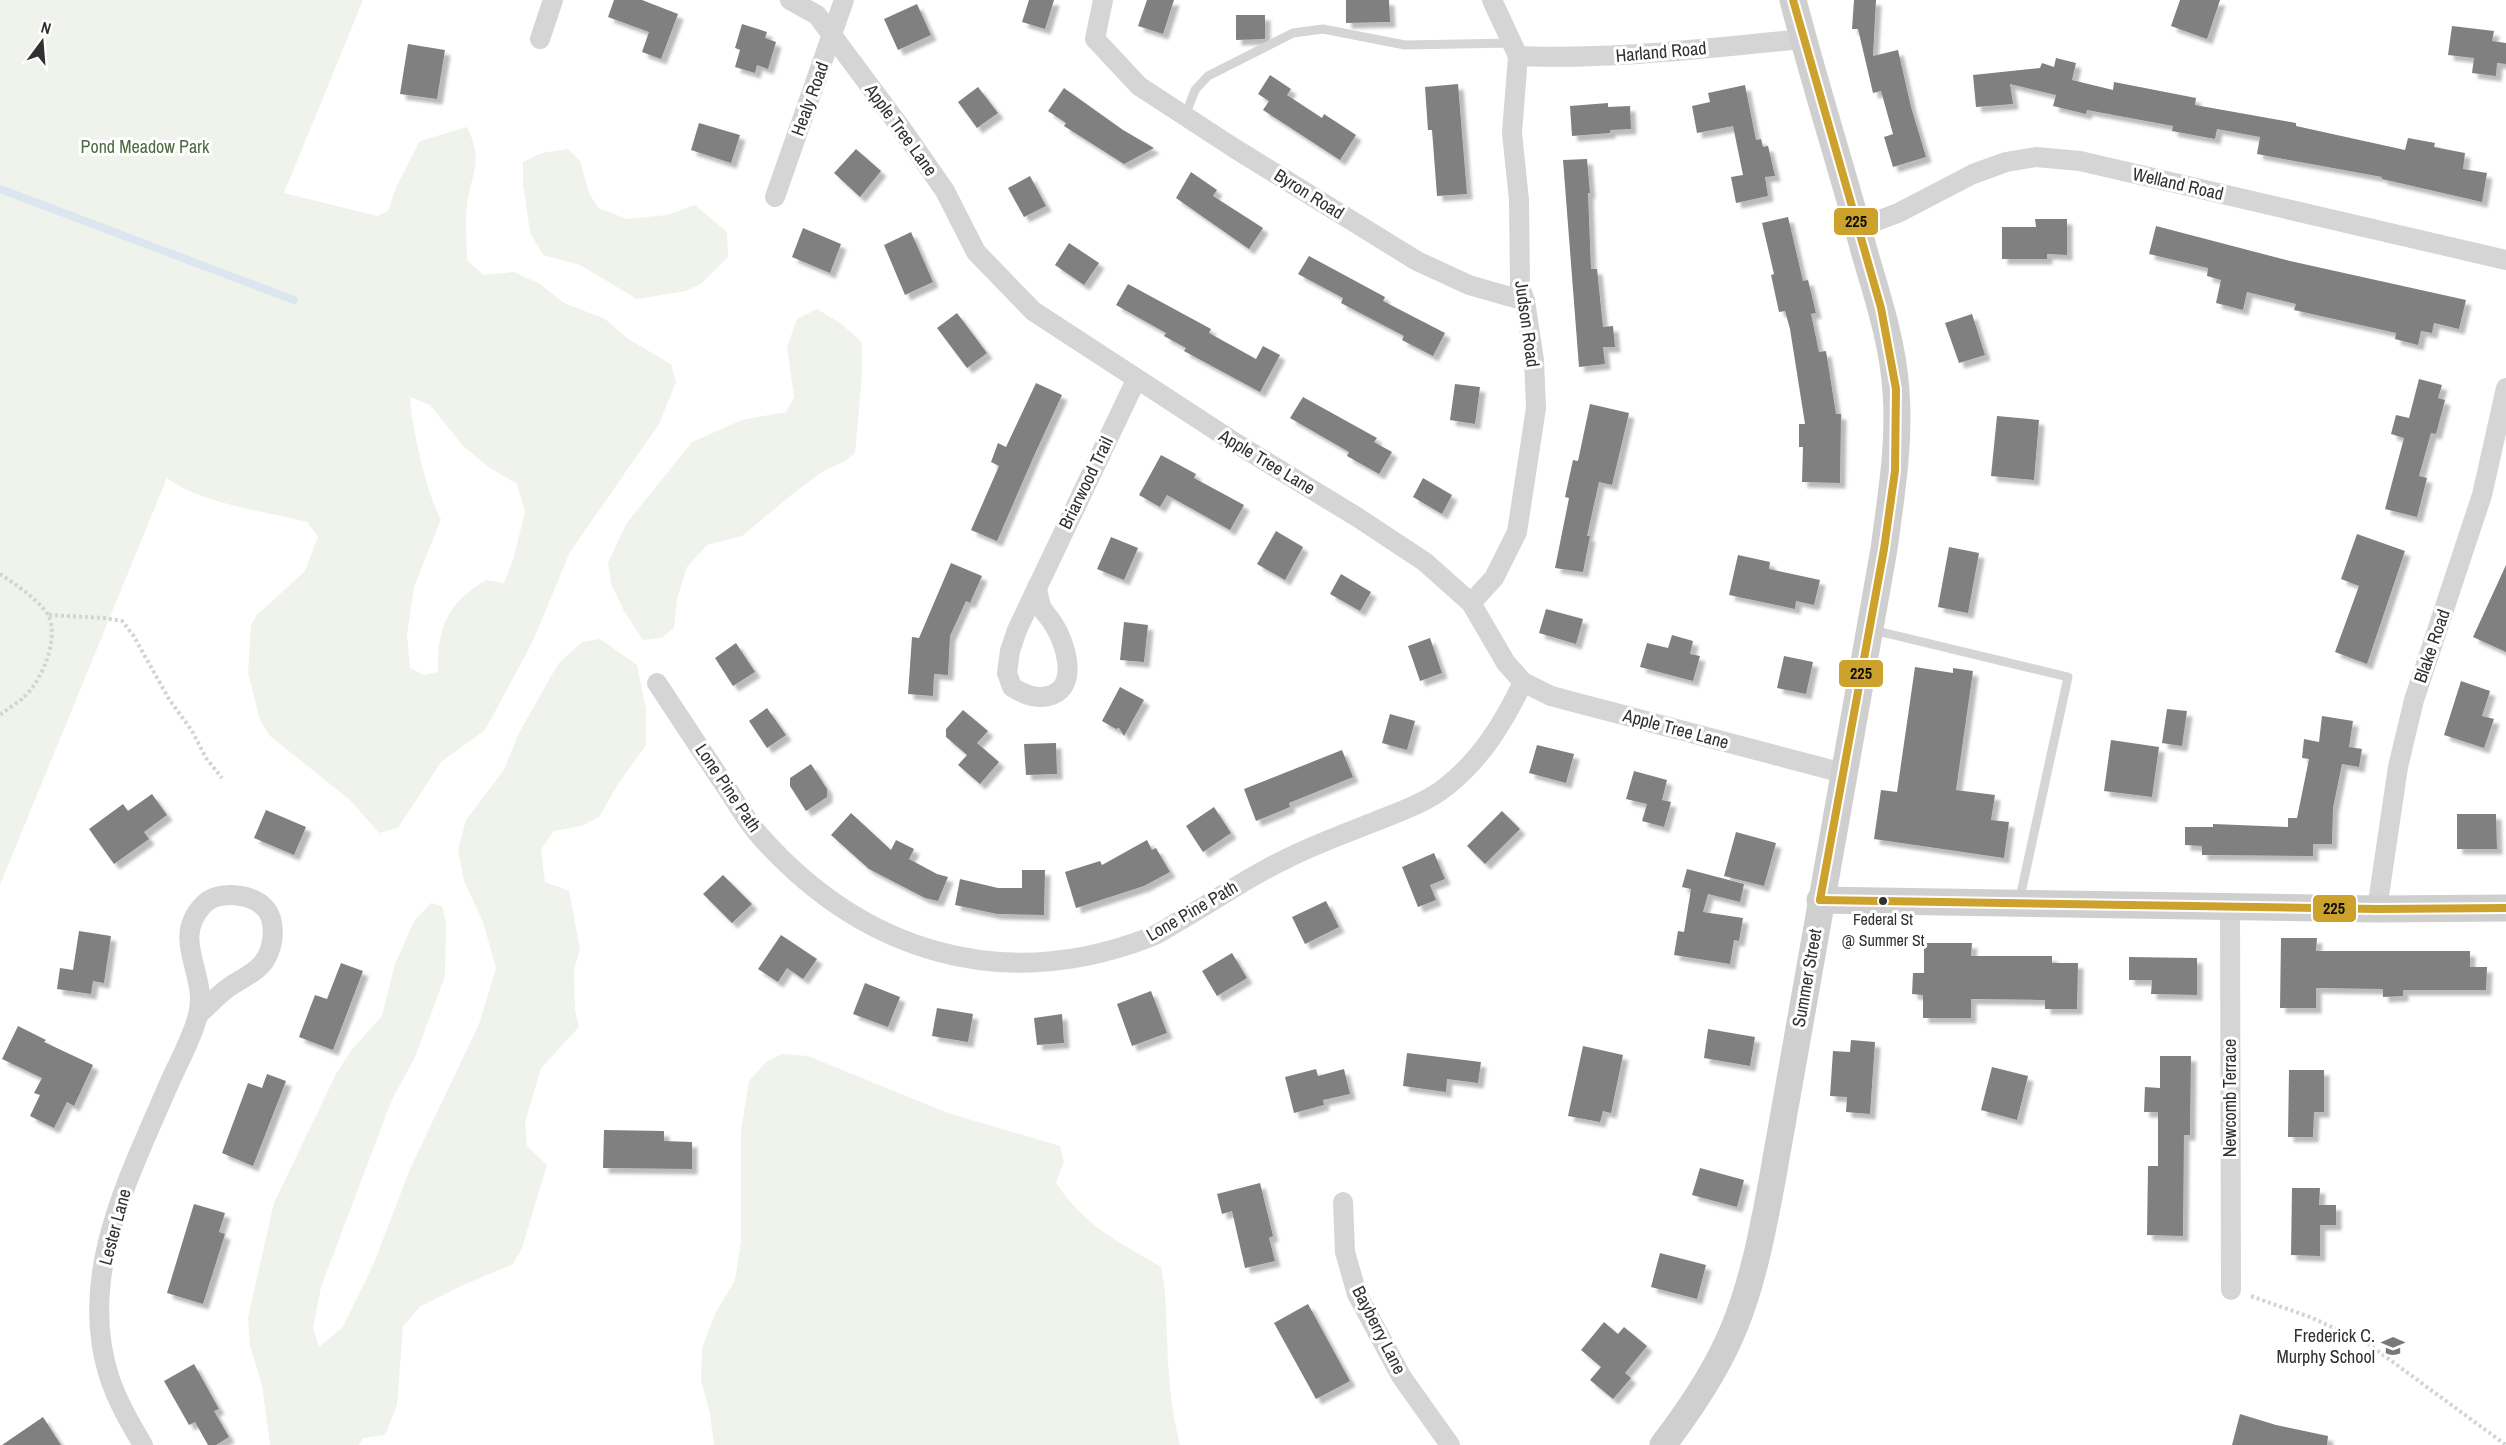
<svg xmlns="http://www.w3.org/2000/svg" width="2506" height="1445" font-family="'Archivo Narrow',sans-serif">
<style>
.green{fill:#eff3ec;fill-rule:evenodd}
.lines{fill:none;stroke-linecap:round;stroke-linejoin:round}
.stream{stroke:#dce6f1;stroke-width:8}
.building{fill:#808080;filter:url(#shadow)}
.path{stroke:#d4d4d4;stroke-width:4;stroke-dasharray:3 3;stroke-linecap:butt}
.lane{stroke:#d5d5d5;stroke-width:9}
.street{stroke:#d5d5d5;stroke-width:20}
.secondary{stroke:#cfcfcf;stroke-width:27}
.bus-1-casing{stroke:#fff;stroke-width:12}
.bus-1{stroke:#cca22d;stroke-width:8}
.bus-dot{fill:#313131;stroke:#fff;stroke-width:2}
.labels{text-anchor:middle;stroke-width:6;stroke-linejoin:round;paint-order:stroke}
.bus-label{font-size:16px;fill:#313131;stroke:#fff}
.street-label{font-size:18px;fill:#313131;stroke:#fff}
.park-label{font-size:18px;fill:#4e6a40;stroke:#fff}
.poi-label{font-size:18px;fill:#313131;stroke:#fff;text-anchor:end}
.line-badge{stroke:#fff;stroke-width:2}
.pale-badge-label{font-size:16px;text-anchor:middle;font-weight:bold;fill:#111}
</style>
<defs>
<filter id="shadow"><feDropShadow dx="5.5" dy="5.5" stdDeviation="1.5" flood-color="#0004"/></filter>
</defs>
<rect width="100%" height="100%" fill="#fff"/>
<g class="green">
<path d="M0 0H363L284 193 377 216 388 211 396 187 420 141 467 127C484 162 472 170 467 204 465 222 467 242 467 260L483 275 514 272 540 284 564 303 605 319 628 339 671 364 676 382 659 424 570 552 532 643 485 730 441 762 398 828 379 833 350 800 270 736 260 720 248 673 251 625 257 615 305 571 318 537 307 522C268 512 198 503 167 478L0 885ZM410 397 430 405 463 446 490 468 517 484 525 512 513 560 504 583 486 580C447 603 437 628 438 672L424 675 410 668 407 635 414 587 441 519C427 496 411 424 410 397Z"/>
<polygon points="568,149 580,161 589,193 598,208 627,219 667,215 695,205 727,232 728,257 702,283 686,291 637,299 580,265 543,255 530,232 523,184 523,162 542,153"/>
<polygon points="817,309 840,323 862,342 862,375 855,453 845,461 822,472 790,496 742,536 707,545 687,567 677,599 674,628 662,638 643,640 624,611 611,584 608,563 626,524 692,442 742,420 786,412 794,397 787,347 797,319"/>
<polygon points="600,639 637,665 646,709 646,745 618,784 599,817 581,826 554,831 541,849 545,882 569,891 580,949 574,970 575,1011 579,1027 541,1068 525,1122 527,1146 547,1165 522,1248 513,1264 461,1286 421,1306 403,1326 397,1405 385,1435 363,1438 359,1445 270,1445 262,1385 250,1346 248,1317 274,1203 336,1074 352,1049 382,1016 395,964 414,921 431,903 442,906 446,924 445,976 415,1057 391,1102 321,1287 313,1328 319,1347 343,1327 374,1263 410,1169 479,1024 496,968 483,922 464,881 458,850 466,820 503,771 519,733 558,664 582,642"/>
<path d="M782 1054 808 1056 948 1113 1060 1146 1064 1162 1056 1183C1086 1227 1116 1240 1161 1267 1166 1291 1166 1313 1167 1337 1168 1373 1171 1410 1180 1445H714L710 1414 701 1380 702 1348 716 1312 735 1280 741 1242V1131L749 1081 766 1062Z"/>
</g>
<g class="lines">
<polyline class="stream" points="0,189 294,300"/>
</g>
<g class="building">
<polygon points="614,0 642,0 678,14 661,59 642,52 649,32 608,17"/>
<polygon points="1029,0 1054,0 1045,29 1022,22"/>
<polygon points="1147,0 1174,0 1163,34 1138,26"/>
<polygon points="1346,0 1389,0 1390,22 1346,23"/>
<polygon points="1854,0 1876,0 1873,56 1898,50 1911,107 1926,157 1893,167 1884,137 1893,134 1881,91 1873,93 1858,29 1852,29"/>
<polygon points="2180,0 2220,0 2207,39 2171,26"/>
<polygon points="917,4 931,35 898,50 884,19"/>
<polygon points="1236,15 1265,15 1265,39 1236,40"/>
<polygon points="742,24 767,32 765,38 776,42 768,69 757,65 755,73 735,67 740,50 735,48"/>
<polygon points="2452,26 2494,31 2492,41 2506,43 2506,64 2497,63 2496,76 2472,73 2474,58 2448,55"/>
<polygon points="408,44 445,50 437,99 400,94"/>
<polygon points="2056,58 2076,63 2072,80 2113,90 2114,82 2196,98 2195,105 2296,123 2296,126 2405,150 2408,138 2435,143 2434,147 2465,153 2463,169 2487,173 2482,202 2382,179 2382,177 2257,154 2260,137 2217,129 2215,139 2172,131 2173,126 2087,110 2086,114 2053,106 2056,95 2010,84 2013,104 1976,107 1973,75 2040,68 2042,63 2054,67"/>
<polygon points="1270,75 1291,89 1287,95 1322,118 1324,114 1356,135 1340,160 1263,110 1269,101 1258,94"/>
<polygon points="1458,84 1467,194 1437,196 1432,130 1428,130 1425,87"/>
<polygon points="1745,85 1756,140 1761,139 1763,147 1768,146 1775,176 1765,177 1768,196 1736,203 1731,177 1743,175 1733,126 1697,133 1692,106 1710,102 1708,93"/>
<polygon points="978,87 998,113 977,128 958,102"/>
<polygon points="1064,88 1123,130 1154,148 1124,164 1064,126 1066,123 1048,111"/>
<polygon points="1608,103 1608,107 1630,106 1631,129 1610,130 1610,133 1572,136 1570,106"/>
<polygon points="699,123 740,135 731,163 691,150"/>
<polygon points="856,149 881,171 860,197 834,173"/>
<polygon points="1587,159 1590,193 1588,193 1591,269 1597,269 1603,327 1613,326 1615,347 1603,347 1605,364 1579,367 1563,160"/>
<polygon points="1191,172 1217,190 1213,196 1263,228 1249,249 1176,198"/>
<polygon points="1030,176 1046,206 1024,217 1008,188"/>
<polygon points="1788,217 1803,281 1808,280 1816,313 1811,314 1819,352 1826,351 1836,414 1841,414 1840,483 1802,482 1803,447 1799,447 1799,424 1805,424 1790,329 1785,311 1779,312 1771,275 1774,274 1762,223"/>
<polygon points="2035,219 2067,219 2067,255 2047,254 2047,259 2002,259 2002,227 2036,227"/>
<polygon points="2156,226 2290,261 2466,300 2459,329 2434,323 2432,333 2421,331 2418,345 2395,339 2396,333 2294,310 2296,304 2247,292 2243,310 2216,303 2221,280 2207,276 2208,268 2149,254"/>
<polygon points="803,228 841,244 830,273 792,257"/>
<polygon points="911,232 933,282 905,295 884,245"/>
<polygon points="1069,243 1099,263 1084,285 1055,265"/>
<polygon points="1309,256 1385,297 1383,301 1445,333 1433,356 1402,340 1404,336 1341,303 1343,298 1298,274"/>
<polygon points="1128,284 1211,329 1209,333 1256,359 1263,346 1280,355 1260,392 1184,351 1186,348 1164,336 1166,333 1116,305"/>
<polygon points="957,313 987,353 967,368 937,328"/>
<polygon points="1972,314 1985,355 1959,363 1945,323"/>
<polygon points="2419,379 2442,385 2438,398 2445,400 2436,434 2431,433 2419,476 2427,478 2417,517 2385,509 2404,438 2391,434 2396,415 2409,418"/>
<polygon points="1036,383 1062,395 1033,458 997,541 971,530 999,466 991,462 998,443 1006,447"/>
<polygon points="1455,384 1480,387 1475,424 1450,420"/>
<polygon points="1303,397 1377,438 1374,442 1392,452 1379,474 1347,456 1349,452 1290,418"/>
<polygon points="1590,404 1629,413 1612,485 1599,482 1587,536 1590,536 1583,572 1555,568 1569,498 1565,497 1573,460 1578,461"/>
<polygon points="1997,416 2039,420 2034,480 1991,476"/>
<polygon points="1161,455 1196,474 1194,478 1244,505 1230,530 1167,495 1160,507 1139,495"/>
<polygon points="1423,478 1452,495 1442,514 1413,497"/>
<polygon points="1276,531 1303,547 1285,580 1257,564"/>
<polygon points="2357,534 2405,551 2367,664 2335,652 2359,586 2341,579"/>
<polygon points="1111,537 1138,548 1124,580 1097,569"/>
<polygon points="1949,547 1979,553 1968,613 1938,607"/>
<polygon points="1738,555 1770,562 1769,569 1820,580 1814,605 1796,601 1795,609 1729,595"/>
<polygon points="951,563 982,576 970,603 966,601 950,636 948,675 934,674 933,696 908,694 912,637 919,638"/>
<polygon points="2506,565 2506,652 2473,637"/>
<polygon points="1341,574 1371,592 1360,611 1330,594"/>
<polygon points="1546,609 1583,619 1576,644 1539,633"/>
<polygon points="1124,622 1148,625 1144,662 1120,660"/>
<polygon points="1672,635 1693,641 1690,654 1700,656 1693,681 1640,667 1647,643 1668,648"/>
<polygon points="1430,638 1442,673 1420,681 1408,646"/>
<polygon points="736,643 755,672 733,686 715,658"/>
<polygon points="1784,656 1813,662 1806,694 1777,688"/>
<polygon points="1915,667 1953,673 1953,668 1973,671 1956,790 1995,795 1991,820 2009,822 2004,858 1874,839 1881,790 1897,792"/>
<polygon points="2461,681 2490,691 2482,716 2494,719 2484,748 2444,735"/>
<polygon points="1120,687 1144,700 1124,736 1119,728 1116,729 1102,721"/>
<polygon points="767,708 786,735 767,748 749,721"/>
<polygon points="2167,709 2187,711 2182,746 2162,743"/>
<polygon points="963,710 988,731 977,743 999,762 980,784 958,765 967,755 946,737 946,729"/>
<polygon points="1390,714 1415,721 1407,750 1382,743"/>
<polygon points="2322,716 2353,721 2349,747 2362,749 2359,767 2342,764 2333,808 2332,844 2313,844 2313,856 2202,855 2202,846 2185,845 2185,827 2213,827 2213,824 2288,827 2288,818 2297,818 2309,759 2302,758 2304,739 2319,742"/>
<polygon points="2111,740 2159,747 2152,797 2104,791"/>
<polygon points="1056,743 1057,774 1026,775 1024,744"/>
<polygon points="1537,745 1574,754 1566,783 1529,773"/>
<polygon points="1342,750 1353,777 1289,803 1290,807 1256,821 1244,789"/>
<polygon points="811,764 827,789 827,797 806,811 790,786 790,778"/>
<polygon points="1634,771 1667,780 1662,800 1671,802 1664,827 1642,821 1647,804 1626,799"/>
<polygon points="152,794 167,815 144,832 149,839 114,864 89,829 123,804 128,811"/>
<polygon points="1214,807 1231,833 1203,852 1186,826"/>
<polygon points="266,810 306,827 294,855 254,838"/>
<polygon points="1502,811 1520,829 1485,864 1467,846"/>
<polygon points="851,813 891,850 896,840 914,849 909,859 937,874 948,877 938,901 925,898 869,869 831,835"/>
<polygon points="2457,814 2496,814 2497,849 2457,849"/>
<polygon points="1736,832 1776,843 1764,886 1724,876"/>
<polygon points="1147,840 1152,850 1156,848 1170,872 1144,886 1076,908 1065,872 1100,861 1102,865"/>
<polygon points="1434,853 1445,879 1430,885 1436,900 1418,907 1402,867"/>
<polygon points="1687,869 1744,884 1740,902 1708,894 1703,912 1743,918 1739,941 1734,940 1730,964 1674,955 1678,931 1684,932 1691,889 1682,887"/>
<polygon points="1022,870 1045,870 1044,915 997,914 955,905 960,879 998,888 1022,888"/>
<polygon points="723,875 752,904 732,923 703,894"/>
<polygon points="1326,901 1339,927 1305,944 1292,917"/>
<polygon points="79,931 111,936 104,983 93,981 91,994 57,989 60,968 73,970"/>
<polygon points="781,935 817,959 803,979 787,968 778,982 758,969"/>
<polygon points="2281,938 2317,938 2316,951 2470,951 2470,967 2487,967 2486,990 2403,990 2403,996 2383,997 2383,989 2316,988 2316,1008 2280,1008"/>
<polygon points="1924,943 1972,943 1971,956 2052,956 2052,963 2078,963 2077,1009 2045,1009 2045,1000 1971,999 1971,1018 1923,1018 1923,995 1912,994 1913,973 1924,973"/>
<polygon points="1232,953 1247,978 1217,996 1202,971"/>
<polygon points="2129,957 2197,958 2197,995 2151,994 2152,980 2129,980"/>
<polygon points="341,963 363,971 333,1050 299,1037 315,995 327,999"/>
<polygon points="865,983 900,997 888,1027 853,1014"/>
<polygon points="1151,991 1167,1033 1132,1046 1117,1004"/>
<polygon points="937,1008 973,1014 968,1042 932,1036"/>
<polygon points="1062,1014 1064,1043 1037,1045 1034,1018"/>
<polygon points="18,1026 46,1040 44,1042 93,1065 74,1106 67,1102 54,1128 30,1116 40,1095 34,1093 42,1078 2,1059"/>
<polygon points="1708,1029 1755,1037 1750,1066 1704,1058"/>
<polygon points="1851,1040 1875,1042 1870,1114 1846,1112 1847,1097 1830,1096 1833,1051 1850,1052"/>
<polygon points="1583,1046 1623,1055 1611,1113 1603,1111 1600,1122 1568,1116"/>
<polygon points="1407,1053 1481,1062 1478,1083 1447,1079 1446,1092 1403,1086"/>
<polygon points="2160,1056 2191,1056 2190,1135 2184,1135 2183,1236 2147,1235 2148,1166 2158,1166 2158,1112 2144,1112 2145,1087 2160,1088"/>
<polygon points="1992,1067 2028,1076 2017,1120 1981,1110"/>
<polygon points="1316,1069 1318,1076 1344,1069 1350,1094 1323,1100 1324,1105 1294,1113 1285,1077"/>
<polygon points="2289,1070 2324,1070 2324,1112 2314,1112 2313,1137 2288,1137"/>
<polygon points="267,1074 286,1081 253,1166 222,1153 248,1083 262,1088"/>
<polygon points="604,1130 664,1131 664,1141 692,1142 692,1169 603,1168"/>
<polygon points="1700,1168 1744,1180 1737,1207 1692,1195"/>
<polygon points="1260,1183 1273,1236 1269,1238 1275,1261 1245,1268 1232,1211 1222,1214 1217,1194"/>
<polygon points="2292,1188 2320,1188 2319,1205 2336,1205 2336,1225 2320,1225 2320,1256 2291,1255"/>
<polygon points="194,1204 225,1213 219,1232 225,1234 203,1304 167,1293"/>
<polygon points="1660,1253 1706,1265 1697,1299 1651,1287"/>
<polygon points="1308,1304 1350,1381 1316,1399 1274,1323"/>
<polygon points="1604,1322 1618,1334 1624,1327 1647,1346 1625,1373 1631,1378 1613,1399 1590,1380 1601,1367 1581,1350"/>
<polygon points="194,1364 219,1409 214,1411 229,1437 216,1445 208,1445 195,1422 189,1425 164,1381"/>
<polygon points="2240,1414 2276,1425 2328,1436 2327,1445 2232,1445"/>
<polygon points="43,1417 61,1445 2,1445"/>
</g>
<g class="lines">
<g class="path">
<path d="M0 574C13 582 44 604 49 617 59 641 41 682 23 698 16 704 7 709 0 715"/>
<polyline points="49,615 105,618 122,621 133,635 169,699 192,731 206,758 222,778"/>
<polyline points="2251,1296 2310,1317 2367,1343 2506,1445"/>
</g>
<g class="lane">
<polyline points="1185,116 1195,90 1208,76 1293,33 1323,29 1405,45 1512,43"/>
<polyline points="1873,630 2068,677 2019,902"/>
</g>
<g class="street">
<polyline points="790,0 817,15 904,132 945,191 976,252 1033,311 1234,442 1357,517 1425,562 1471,603 1506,663 1523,682 1551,696 1843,773"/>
<polyline points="1103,0 1095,39 1139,86 1234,148 1417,261 1469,285 1525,301"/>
<polyline points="540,39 553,0"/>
<path d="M1518 56C1613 60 1708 48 1803 39"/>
<polyline points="775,197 844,0"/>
<polyline points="1858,228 1898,213 1973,174 2006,162 2036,157 2080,161 2506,260"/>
<path d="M1037 587C1038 593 1039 600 1041 606 1044 613 1050 618 1054 625 1065 642 1079 685 1052 695 1037 700 1025 695 1012 687L1007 673 1010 651 1017 630 1136 380"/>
<polyline points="1471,603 1494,578 1517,532 1536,408 1534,360 1525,301 1520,286 1519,200 1512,133 1518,56 1492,0"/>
<path d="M657 683C680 718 703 753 726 787 737 803 747 822 760 836 863 952 1001 994 1148 938 1159 934 1170 926 1181 920 1216 900 1248 877 1284 860 1313 845 1344 834 1374 822 1399 812 1426 803 1447 786 1482 758 1504 722 1523 682"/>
<polyline points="2230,906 2231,1290"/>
<polyline points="2377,909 2398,767 2414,700 2482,495 2506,388"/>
<polyline points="1343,1202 1345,1252 1357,1294 1401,1376 1450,1445"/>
<path d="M143 1445C130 1423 117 1401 109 1376 77 1275 129 1177 168 1086 178 1063 192 1039 198 1015 209 974 169 940 204 904 219 890 252 893 266 909 275 920 274 940 269 952 263 970 244 977 229 987 218 995 209 1005 199 1014"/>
</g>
<g class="secondary">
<polyline points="1820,900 2377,909 2506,908"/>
<path d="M1663 1445C1692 1407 1719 1367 1736 1323 1754 1277 1763 1229 1772 1181L1884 549C1891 496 1900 444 1896 391 1893 344 1878 298 1865 254 1842 169 1815 85 1793 0"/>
</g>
<g class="bus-1-casing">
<g id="bus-1">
<polyline points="1793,0 1881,308 1896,389 1895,471 1884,549 1820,900"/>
<polyline points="1820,900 2377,909 2506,908"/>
</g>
</g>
<use href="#bus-1" class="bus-1"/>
</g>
<defs>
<g id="school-bare" transform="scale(1.8)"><path d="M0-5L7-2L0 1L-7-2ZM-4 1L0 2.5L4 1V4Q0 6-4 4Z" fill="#797979" stroke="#fff" stroke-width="2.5" paint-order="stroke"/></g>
</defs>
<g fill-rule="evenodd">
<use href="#school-bare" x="2393" y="1346"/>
</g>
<circle class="bus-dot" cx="1883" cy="901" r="5"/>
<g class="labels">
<g class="bus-label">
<text x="1883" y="925">Federal St<tspan x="1883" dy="21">@ Summer St</tspan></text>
</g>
<g class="street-label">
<text transform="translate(1661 52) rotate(-5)" y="6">Harland Road</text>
<text transform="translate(810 99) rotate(-70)" y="6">Healy Road</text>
<text transform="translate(901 130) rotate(54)" y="6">Apple Tree Lane</text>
<text transform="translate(2178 184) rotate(13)" y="6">Welland Road</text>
<text transform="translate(1309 194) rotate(32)" y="6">Byron Road</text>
<text transform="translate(1527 324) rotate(82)" y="6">Judson Road</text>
<text transform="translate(1267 462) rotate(31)" y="6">Apple Tree Lane</text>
<text transform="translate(1086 483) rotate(-64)" y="6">Briarwood Trail</text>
<text transform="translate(2432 646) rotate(-71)" y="6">Blake Road</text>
<text transform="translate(1676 729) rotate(15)" y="6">Apple Tree Lane</text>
<text transform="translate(728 788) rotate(56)" y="6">Lone Pine Path</text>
<text transform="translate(1192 911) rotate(-30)" y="6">Lone Pine Path</text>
<text transform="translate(1807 978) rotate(-80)" y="6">Summer Street</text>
<text transform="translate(2230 1098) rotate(-90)" y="6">Newcomb Terrace</text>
<text transform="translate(115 1227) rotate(-75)" y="6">Lester Lane</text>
<text transform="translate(1379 1330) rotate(63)" y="6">Bayberry Lane</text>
</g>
<g class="park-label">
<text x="145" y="153">Pond Meadow Park</text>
</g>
<g class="poi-label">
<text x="2375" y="1342">Frederick C.<tspan x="2375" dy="21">Murphy School</tspan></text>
</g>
</g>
<g class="line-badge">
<rect x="1833" y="207" width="46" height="29" rx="6" fill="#cca22d"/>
<rect x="1838" y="659" width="46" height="29" rx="6" fill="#cca22d"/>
<rect x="2312" y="894" width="45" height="29" rx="6" fill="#cca22d"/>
</g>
<g class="pale-badge-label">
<text x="1856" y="227">225</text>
<text x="1861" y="679">225</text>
<text x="2334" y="914">225</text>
</g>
<g transform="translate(42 42) rotate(16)" stroke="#ffffff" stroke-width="4.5" paint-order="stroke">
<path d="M0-4.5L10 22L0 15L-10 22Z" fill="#313131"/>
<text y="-9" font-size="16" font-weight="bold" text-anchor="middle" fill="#313131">N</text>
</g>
</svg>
